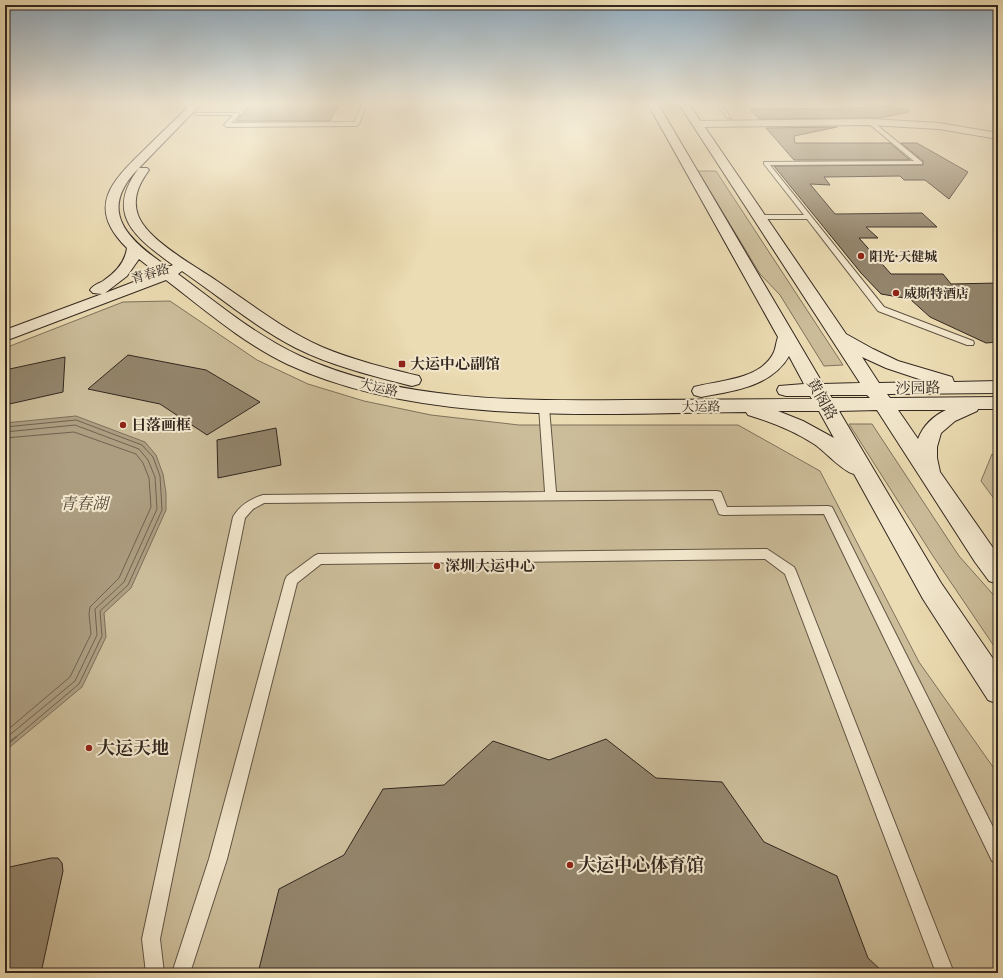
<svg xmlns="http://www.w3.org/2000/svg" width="1003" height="978" font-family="'IM FELL DW Pica','Noto Serif SC',serif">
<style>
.green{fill:#ccbd9a;stroke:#7f725c}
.water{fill:#ad9e81;stroke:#7c6e5a}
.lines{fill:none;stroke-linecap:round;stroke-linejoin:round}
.shore-far1{stroke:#706250;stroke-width:1}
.shore{stroke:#706250;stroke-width:1.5}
.building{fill:#93856c;stroke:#32271f}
.lane-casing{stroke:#605444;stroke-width:2}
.street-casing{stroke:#605444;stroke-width:2}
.secondary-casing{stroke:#32271f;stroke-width:2}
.lane{fill:#f3e8ce;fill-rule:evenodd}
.street{fill:#f3e8ce;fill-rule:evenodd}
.secondary{fill:#f3e8ce;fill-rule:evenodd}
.poi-dot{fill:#8f2418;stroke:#f3e8ce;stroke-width:1.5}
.labels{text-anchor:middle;stroke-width:4;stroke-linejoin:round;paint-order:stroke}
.far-poi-label{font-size:13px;font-weight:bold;fill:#32271f;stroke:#f3e8ce;text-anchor:start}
.far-street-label{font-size:13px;fill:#32271f;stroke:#f3e8ce}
.poi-label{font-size:15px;font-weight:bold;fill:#32271f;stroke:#f3e8ce;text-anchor:start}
.street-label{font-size:15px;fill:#32271f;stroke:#f3e8ce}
.water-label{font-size:16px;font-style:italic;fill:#574b3c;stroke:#f3e8ce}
.near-poi-label{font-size:18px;font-weight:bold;fill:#32271f;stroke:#f3e8ce;text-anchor:start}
</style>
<rect width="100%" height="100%" fill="#ecdcb3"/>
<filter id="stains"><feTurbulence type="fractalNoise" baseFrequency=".005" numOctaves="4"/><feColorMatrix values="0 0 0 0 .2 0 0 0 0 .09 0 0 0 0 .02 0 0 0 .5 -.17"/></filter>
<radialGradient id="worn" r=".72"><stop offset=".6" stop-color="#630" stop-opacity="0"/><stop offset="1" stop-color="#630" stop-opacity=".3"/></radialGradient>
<g class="green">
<polygon points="698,171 716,171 843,365 824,366 780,295 760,274"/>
<polygon points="170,301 257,360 308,384 364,401 431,415 519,425 738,425 820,471 919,662 998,774 998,973 5,973 5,348 123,302"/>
<polygon points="849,424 872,424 959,556 998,600 998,652 933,556"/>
<polygon points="992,454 998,461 998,504 981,481"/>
</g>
<polygon class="water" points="76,416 145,442 156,455 163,474 166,493 166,510 131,588 104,613 106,637 82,687 5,751 5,423"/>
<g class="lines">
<g class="shore-far1">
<polyline points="5,427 76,420 142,445 153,457 160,476 162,510 128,585 100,611 102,636 79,684 15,738"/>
<polyline points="5,432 75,425 139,449 148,460 155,477 157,509 124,582 95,609 97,635 75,681 6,738"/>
<polyline points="5,438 74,432 136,454 143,463 149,478 151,507 119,578 90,607 89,614 91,634 70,677 5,732"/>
</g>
<g class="shore">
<polyline points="5,739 8,737"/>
<polyline points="5,746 16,737"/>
</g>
</g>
<g class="building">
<polygon points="250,104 339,104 330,121 236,121"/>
<polygon points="867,104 909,110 909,112 879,118 759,119 750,109 863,108"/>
<polygon points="837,127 794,136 795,143 890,143 910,160 794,160 766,128"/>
<polygon points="901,143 917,143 968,172 949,199 925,180 904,180 900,176 824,177 830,185 810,184 835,214 922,213 937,227 866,227 878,238 859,238 891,274 943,274 951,284 998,283 998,342 986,343 930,317 910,299 881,294 861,273 774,166 923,165 923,161"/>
<polygon points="128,355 206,370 260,402 207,435 160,404 88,389"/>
<polygon points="65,357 63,392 5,405 5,370"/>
<polygon points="276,428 281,465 218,478 217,440"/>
<polygon points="606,739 656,778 722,782 764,842 837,876 868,958 884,973 258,973 279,889 344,855 383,789 444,785 493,741 549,760"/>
<polygon points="51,858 58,858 62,863 63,871 41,973 5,973 5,868"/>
</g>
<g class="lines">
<g class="lane-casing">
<g id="lane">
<polygon points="363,104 367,104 359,124 356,126 227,127 224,125 233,115 196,115 194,114 196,113 239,113 239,115 231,123 354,122"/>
<polygon points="717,104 721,104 731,118 727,118"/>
<polygon points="868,121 872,121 922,162 922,164 770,165 884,307 973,341 974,343 973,345 967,345 878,311 807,219 759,219 756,217 759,215 804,215 764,164 764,162 914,161 868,123"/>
<path d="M544 404 549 407 556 492 717 491 721 492 727 507 828 506 832 507 998 837V863L992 861 824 514 723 515 719 514 713 499 264 503 253 509 245 518 160 939 164 973H146L142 939 233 517C240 505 250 499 263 495L545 492 539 407Z"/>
<polygon points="767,549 794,567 796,571 954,973 936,973 785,574 765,559 321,564 297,583 227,859 190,973 172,973 209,859 285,580 287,576 314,556 318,554"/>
</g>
</g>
<g class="street-casing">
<polygon id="street" points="870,119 939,123 998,133 998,139 939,129 870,125 697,127 692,124 697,121"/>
</g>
<g class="secondary-casing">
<path id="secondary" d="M191 104H201L139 168H147L149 170C139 184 132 198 138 215 147 240 195 266 217 281 251 304 284 330 322 347 353 360 386 368 419 376L421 380 419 384 412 386C373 376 332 366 296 348 255 327 220 297 182 271L178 274C217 303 255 335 300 356 399 402 521 401 628 400 689 400 751 399 812 399L810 396H786L779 394 777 390 779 386 804 384 789 356C771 387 733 391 701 397L694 395 692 391 694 387C720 380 761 380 774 352 776 347 776 342 778 337L648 104H658L823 384 860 383 679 104H689L846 334 873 349 898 361 952 377 954 382 998 381V393L887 394 890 398 998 397V409H978L977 411 955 421 941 433 937 447V458L940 472 998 555V584L989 581 975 562 877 410 839 411 941 583 998 666V704L988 700 923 599 854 474C842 471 826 452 814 444 794 431 771 422 748 415L746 412C600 413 423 427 287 364 243 343 205 310 166 280L5 341V330L102 294 93 293 90 290C93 285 98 284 103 281 115 273 125 263 127 248 85 207 112 181 145 149 160 134 176 119 191 104ZM139 168C104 214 135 237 173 265L168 267C128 240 96 211 139 168ZM139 259 157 273 105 293 127 276ZM862 357 886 368 928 382 879 383ZM830 395H867L870 398H832ZM898 410H946C933 416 923 426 918 439ZM778 411H819L834 438 803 421Z"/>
</g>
<use href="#lane" class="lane"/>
<use href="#street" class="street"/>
<use href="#secondary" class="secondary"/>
</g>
<linearGradient id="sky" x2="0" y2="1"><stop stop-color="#90abbf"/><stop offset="0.43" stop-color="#f6efdd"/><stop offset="1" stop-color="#f6efdd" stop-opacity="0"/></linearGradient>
<rect width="1003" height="241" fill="url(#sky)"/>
<g class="poi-dot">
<circle cx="861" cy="256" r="4"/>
<circle cx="896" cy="293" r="4"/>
<rect x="398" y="360" width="8" height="8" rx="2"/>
<circle cx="123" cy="425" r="4"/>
<circle cx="437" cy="566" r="4"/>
<circle cx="89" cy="748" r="4"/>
<circle cx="570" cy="865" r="4"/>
</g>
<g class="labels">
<g class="far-poi-label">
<text x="869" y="261">阳光·天健城</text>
<text x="904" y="298">威斯特酒店</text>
</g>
<g class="far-street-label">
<text transform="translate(150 273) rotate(-17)" y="5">青春路</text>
<text transform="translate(379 387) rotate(13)" y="5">大运路</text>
<text transform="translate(701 406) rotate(-1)" y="5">大运路</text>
</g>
<g class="poi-label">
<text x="410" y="369">大运中心副馆</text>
<text x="131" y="430">日落画框</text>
<text x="445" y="571">深圳大运中心</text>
</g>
<g class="street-label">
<text transform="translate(918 388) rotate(-1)" y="5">沙园路</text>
<text transform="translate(822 399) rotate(60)" y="5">黄阁路</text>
</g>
<g class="water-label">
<text x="84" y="509">青春湖</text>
</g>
<g class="near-poi-label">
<text x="97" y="754">大运天地</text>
<text x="578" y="871">大运中心体育馆</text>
</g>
</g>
<rect width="1003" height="978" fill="none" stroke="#ecdcb3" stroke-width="20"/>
<rect x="6" y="6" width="991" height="966" fill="none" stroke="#32271f" stroke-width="2"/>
<rect x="10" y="10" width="983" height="958" fill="none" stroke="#32271f"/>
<rect width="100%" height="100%" filter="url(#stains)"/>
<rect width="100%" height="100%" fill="url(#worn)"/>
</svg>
